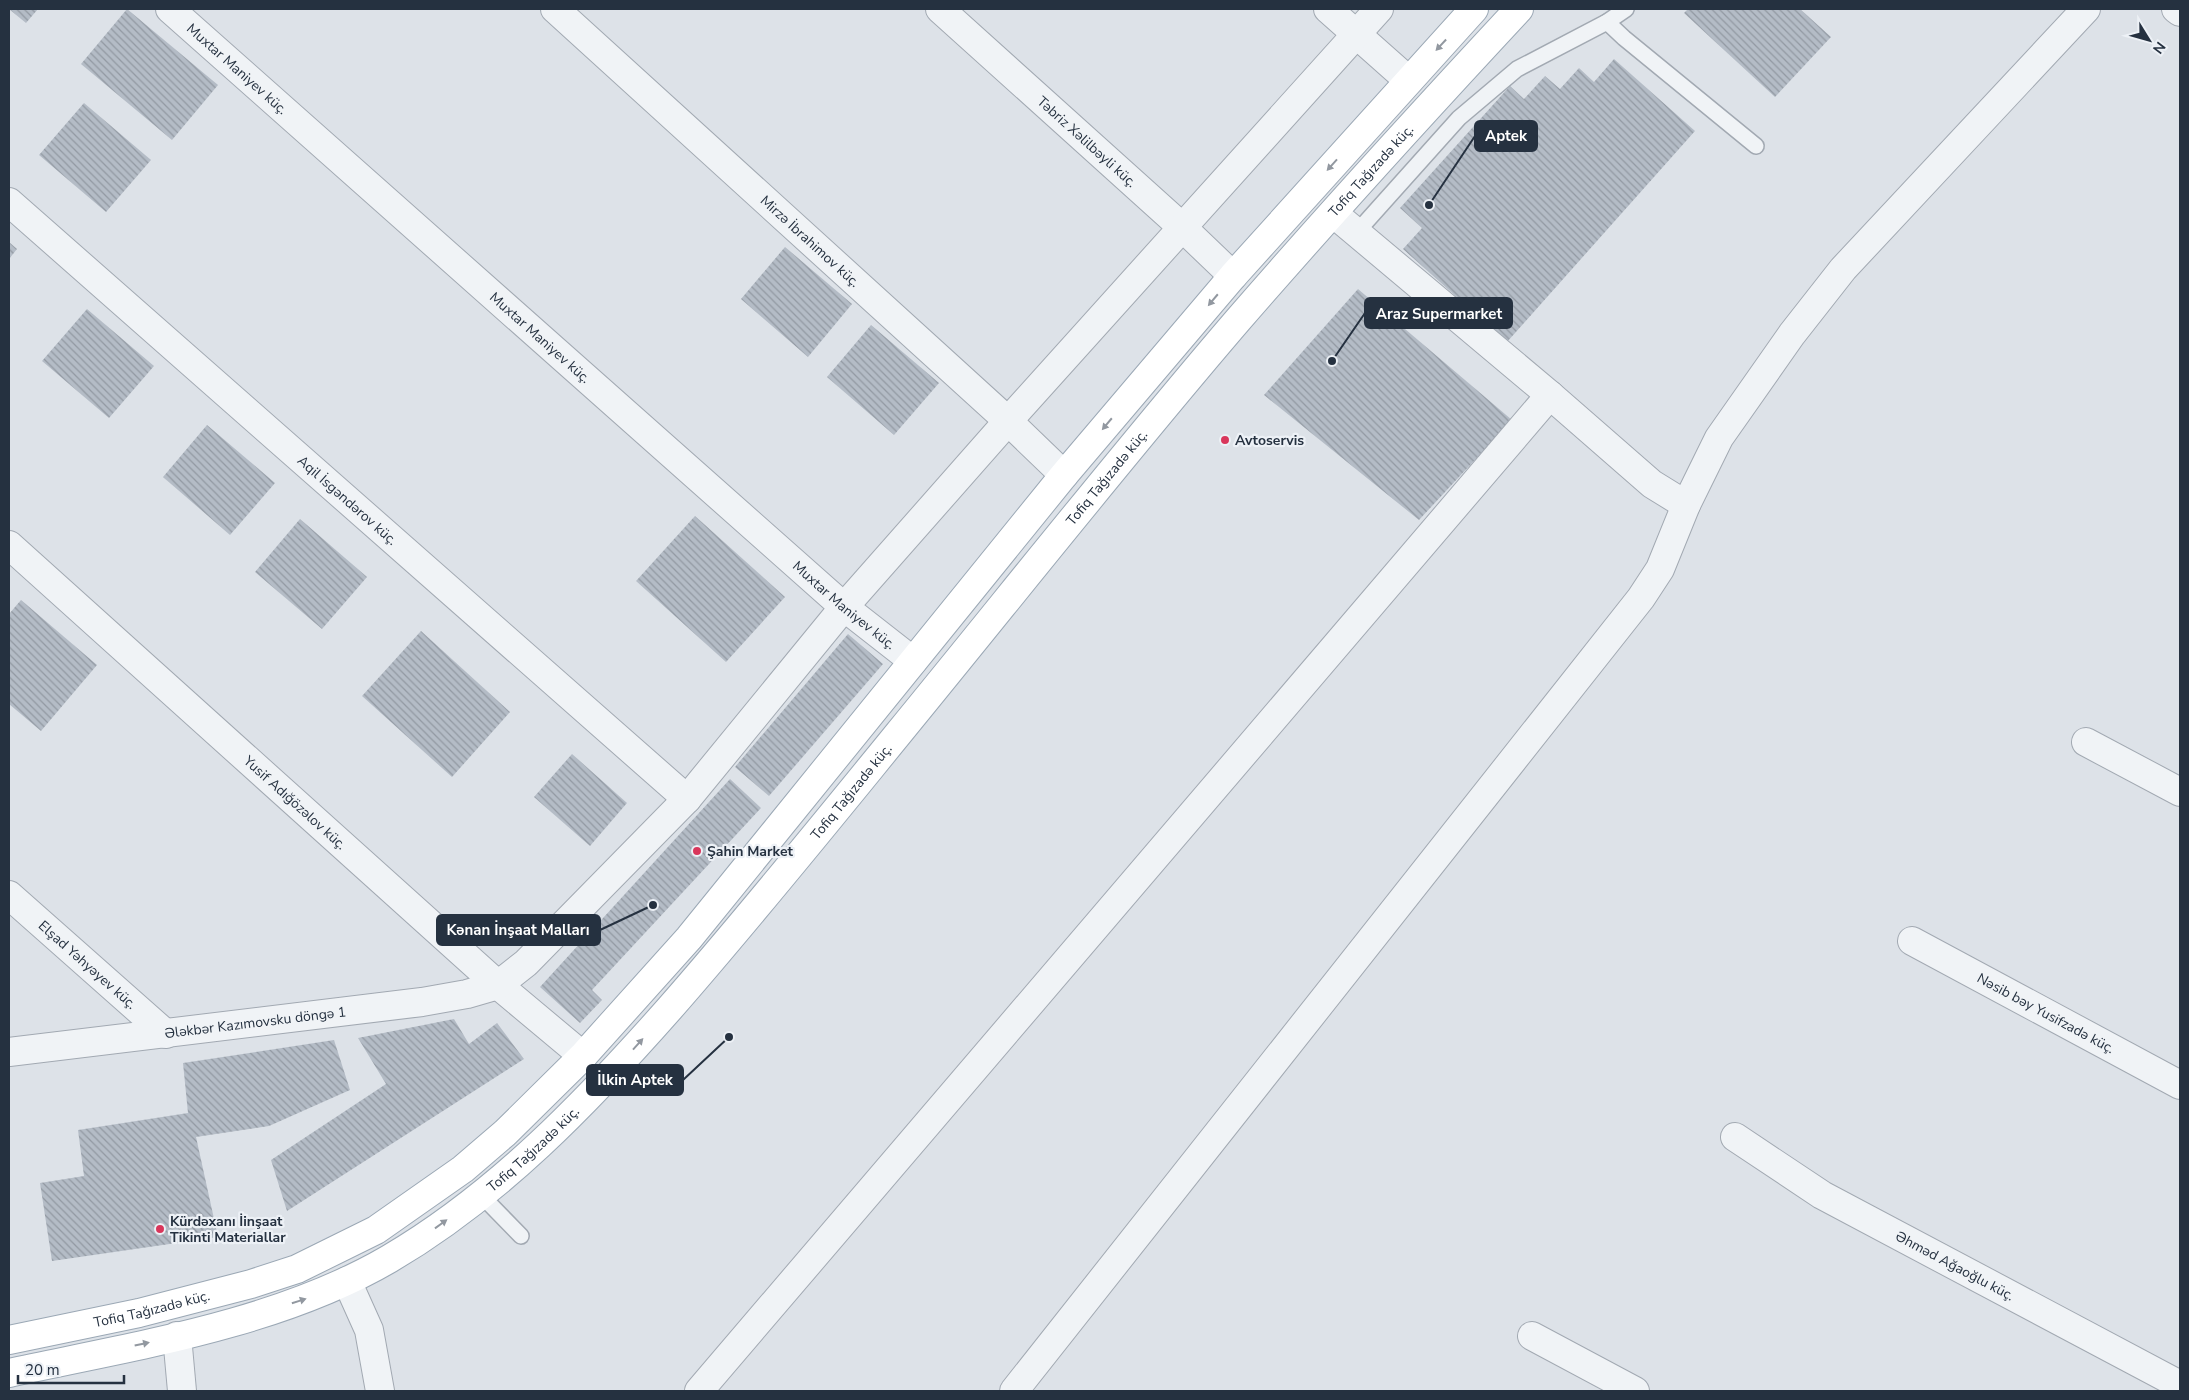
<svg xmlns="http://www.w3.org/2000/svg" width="2189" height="1400" font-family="'Nunito Sans',sans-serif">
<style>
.building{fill:url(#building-back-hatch)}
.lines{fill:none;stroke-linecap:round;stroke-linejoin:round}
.service-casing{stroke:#a2a9b2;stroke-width:18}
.minor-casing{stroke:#a2a9b2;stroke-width:30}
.tertiary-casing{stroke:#a2a9b2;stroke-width:30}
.primary-casing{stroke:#9ba8b5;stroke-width:30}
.service{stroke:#f0f3f6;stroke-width:15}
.minor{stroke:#f0f3f6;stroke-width:28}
.tertiary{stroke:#f0f3f6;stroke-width:28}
.primary{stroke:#fff;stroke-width:28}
.oneway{fill:#9298a0}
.poi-dot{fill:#d9365b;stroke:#edf1f6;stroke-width:2}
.labels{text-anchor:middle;stroke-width:4.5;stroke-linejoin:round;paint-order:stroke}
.street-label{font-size:14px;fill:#253140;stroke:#edf1f6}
.poi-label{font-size:14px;font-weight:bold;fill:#253140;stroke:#edf1f6;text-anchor:start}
.leader{fill:none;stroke:#253140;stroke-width:2}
.callout-dot{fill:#253140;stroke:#edf1f6;stroke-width:2}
.callout{fill:#253140;stroke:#253140;stroke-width:2}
.callout-label{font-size:15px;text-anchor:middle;font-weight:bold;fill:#fff}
</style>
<defs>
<pattern id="building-back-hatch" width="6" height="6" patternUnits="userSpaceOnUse" patternTransform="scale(1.25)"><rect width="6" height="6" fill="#b4bcc6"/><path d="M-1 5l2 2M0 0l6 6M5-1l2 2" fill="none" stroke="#9299a2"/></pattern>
</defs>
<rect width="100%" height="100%" fill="#dde2e8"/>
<g class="building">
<polygon points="9,9 38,9 26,23"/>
<polygon points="127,9 218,85 172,140 81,64"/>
<polygon points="1688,9 1800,9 1831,37 1775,97 1684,13"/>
<polygon points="1614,59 1695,131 1507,342 1403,249 1422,228 1400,208 1510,86 1524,99 1545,76 1560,89 1579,68 1594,82"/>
<polygon points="84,103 151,160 106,212 39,155"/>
<polygon points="9,242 17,249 9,259"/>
<polygon points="785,247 852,304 808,357 741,299"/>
<polygon points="1358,289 1512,420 1419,520 1264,395"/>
<polygon points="87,309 154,366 109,418 42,361"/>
<polygon points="871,325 939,383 894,435 827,377"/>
<polygon points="207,425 275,483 230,535 163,477"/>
<polygon points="695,516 785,597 726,662 636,581"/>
<polygon points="300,519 367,577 322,629 255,572"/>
<polygon points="21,600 97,665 41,731 9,704 9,614"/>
<polygon points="421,631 510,712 452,777 362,696"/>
<polygon points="848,634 883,664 769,796 735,767"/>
<polygon points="572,754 627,803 590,846 534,797"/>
<polygon points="730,779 761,808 592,990 602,1000 580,1023 540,987"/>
<polygon points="454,1019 469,1044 497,1023 524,1059 287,1211 271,1160 386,1084 358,1038"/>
<polygon points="334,1040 350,1090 269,1126 196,1137 218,1237 52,1261 40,1183 84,1176 78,1130 188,1113 183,1063"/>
</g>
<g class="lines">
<g class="service-casing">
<g id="service">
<polyline points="1607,22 1624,38 1756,146"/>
<polyline points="1356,233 1459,118 1517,69 1607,22 1626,9"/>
<polyline points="481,1195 521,1236"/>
</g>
</g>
<g class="minor-casing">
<g id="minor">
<path id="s1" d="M170 9 844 607 913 661"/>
<path id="s2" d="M555 9 1008 421 1064 475"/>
<path id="s3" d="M940 9 1183 228 1233 276"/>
<polyline points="1328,9 1408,80"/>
<polyline points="2176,9 2180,12"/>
<path id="s4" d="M9 202 687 799"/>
<polyline points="1333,213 1550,395 1652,484 1686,505"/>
<path id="s5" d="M9 545 498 985 583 1056"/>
<polyline points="2086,742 2180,792"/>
<path id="s6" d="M9 895 166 1034"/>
<path id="s7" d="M1912 941 2180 1085"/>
<path id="s8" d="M9 1052 422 1002 467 994 498 985 526 963 687 799 844 607 1008 421 1379 9"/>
<path id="s9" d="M1735 1137 1822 1195 2180 1385"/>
<polyline points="177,1336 182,1391"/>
<polyline points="1532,1336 1635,1391"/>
<polyline points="699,1391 1550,395"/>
<polyline points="1014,1391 1641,598 1660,569 1686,505 1719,438 1792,334 1843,269 2086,9"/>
</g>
</g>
<g class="tertiary-casing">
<polyline id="tertiary" points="347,1281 369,1330 380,1391"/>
</g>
<g class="primary-casing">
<g id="primary">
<path id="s10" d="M9 1340 139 1313 251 1284 297 1269 376 1230 463 1169 505 1133 583 1056 689 938 1064 475 1233 276 1474 9"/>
<path id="s11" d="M9 1373C134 1346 278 1324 389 1259 498 1195 587 1102 670 1008 748 919 823 826 898 734 1011 596 1122 455 1238 320 1330 214 1424 111 1519 9"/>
</g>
</g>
<use href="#service" class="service"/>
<use href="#minor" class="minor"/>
<use href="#tertiary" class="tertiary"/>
<use href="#primary" class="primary"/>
</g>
<defs><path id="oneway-solid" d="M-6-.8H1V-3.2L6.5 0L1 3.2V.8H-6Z" transform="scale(1.25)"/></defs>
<g class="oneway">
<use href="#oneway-solid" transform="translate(1441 45) rotate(133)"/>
<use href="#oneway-solid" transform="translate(1332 165) rotate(132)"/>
<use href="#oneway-solid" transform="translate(1213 300) rotate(130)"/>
<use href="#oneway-solid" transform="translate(1107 424) rotate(130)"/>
<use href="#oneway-solid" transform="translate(638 1044) rotate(-48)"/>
<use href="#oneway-solid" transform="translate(441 1224) rotate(-36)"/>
<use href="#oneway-solid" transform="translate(299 1301) rotate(-18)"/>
<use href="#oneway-solid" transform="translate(142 1344) rotate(-12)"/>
</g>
<g class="poi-dot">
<circle cx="1225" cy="440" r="5"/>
<circle cx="697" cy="851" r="5"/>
<circle cx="160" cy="1229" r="5"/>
</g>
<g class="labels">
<g class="street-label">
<text dy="5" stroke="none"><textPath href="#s1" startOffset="90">Muxtar Maniyev küç.</textPath></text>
<text dy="5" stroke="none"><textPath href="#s3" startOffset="198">Təbriz Xəlilbəyli küç.</textPath></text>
<text dy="5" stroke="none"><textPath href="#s11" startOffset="1869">Tofiq Tağızadə küç.</textPath></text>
<text dy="5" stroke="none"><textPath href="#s2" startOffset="345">Mirzə İbrahimov küç.</textPath></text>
<text dy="5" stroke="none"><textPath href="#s1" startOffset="495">Muxtar Maniyev küç.</textPath></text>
<text dy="5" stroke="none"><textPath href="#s11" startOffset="1464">Tofiq Tağızadə küç.</textPath></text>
<text dy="5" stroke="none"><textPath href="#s4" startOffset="451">Aqil İsgəndərov küç.</textPath></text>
<text dy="5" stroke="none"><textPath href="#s1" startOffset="900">Muxtar Maniyev küç.</textPath></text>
<text dy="5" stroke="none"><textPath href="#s11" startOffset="1059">Tofiq Tağızadə küç.</textPath></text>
<text dy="5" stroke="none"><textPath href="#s5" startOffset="385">Yusif Adığözəlov küç.</textPath></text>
<text dy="5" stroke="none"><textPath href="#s6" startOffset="105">Elşad Yəhyəyev küç.</textPath></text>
<text dy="5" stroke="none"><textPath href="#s7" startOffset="152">Nəsib bəy Yusifzadə küç.</textPath></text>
<text dy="5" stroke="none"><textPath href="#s8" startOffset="248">Ələkbər Kazımovsku döngə 1</textPath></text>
<text dy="5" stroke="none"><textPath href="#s11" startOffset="580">Tofiq Tağızadə küç.</textPath></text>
<text dy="5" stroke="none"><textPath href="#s9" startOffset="255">Əhməd Ağaoğlu küç.</textPath></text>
<text dy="5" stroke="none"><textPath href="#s10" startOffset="146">Tofiq Tağızadə küç.</textPath></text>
</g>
<g class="poi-label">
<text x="1235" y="445">Avtoservis</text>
<text x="707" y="856">Şahin Market</text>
<text x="170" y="1226">Kürdəxanı İinşaat<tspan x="170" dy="16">Tikinti Materiallar</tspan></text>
</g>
</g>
<path class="leader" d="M1429 205L1475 136M1332 361L1365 313M653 905L600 930M729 1037L683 1080"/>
<g class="callout-dot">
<circle cx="1429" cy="205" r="5"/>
<circle cx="1332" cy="361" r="5"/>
<circle cx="653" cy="905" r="5"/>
<circle cx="729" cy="1037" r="5"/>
</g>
<g class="callout">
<rect x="1475" y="121" width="62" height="30" rx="5"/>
<rect x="1365" y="298" width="147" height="30" rx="5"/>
<rect x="437" y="915" width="163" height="30" rx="5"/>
<rect x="587" y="1065" width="96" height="30" rx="5"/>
</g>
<g class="callout-label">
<text x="1506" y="141">Aptek</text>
<text x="1439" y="319">Araz Supermarket</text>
<text x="518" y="935">Kənan İnşaat Malları</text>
<text x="635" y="1085">İlkin Aptek</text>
</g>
<rect width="2189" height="1400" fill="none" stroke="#253140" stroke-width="20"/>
<g transform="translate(2149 40) rotate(127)" stroke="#edf1f6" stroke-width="4" paint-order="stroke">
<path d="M0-4L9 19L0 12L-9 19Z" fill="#253140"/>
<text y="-8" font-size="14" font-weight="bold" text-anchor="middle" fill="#253140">N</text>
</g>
<path d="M18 1375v8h106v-8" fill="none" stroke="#253140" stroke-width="2.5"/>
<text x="25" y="1375" font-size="15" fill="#253140" stroke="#edf1f6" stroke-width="4" paint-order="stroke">20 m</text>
</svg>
